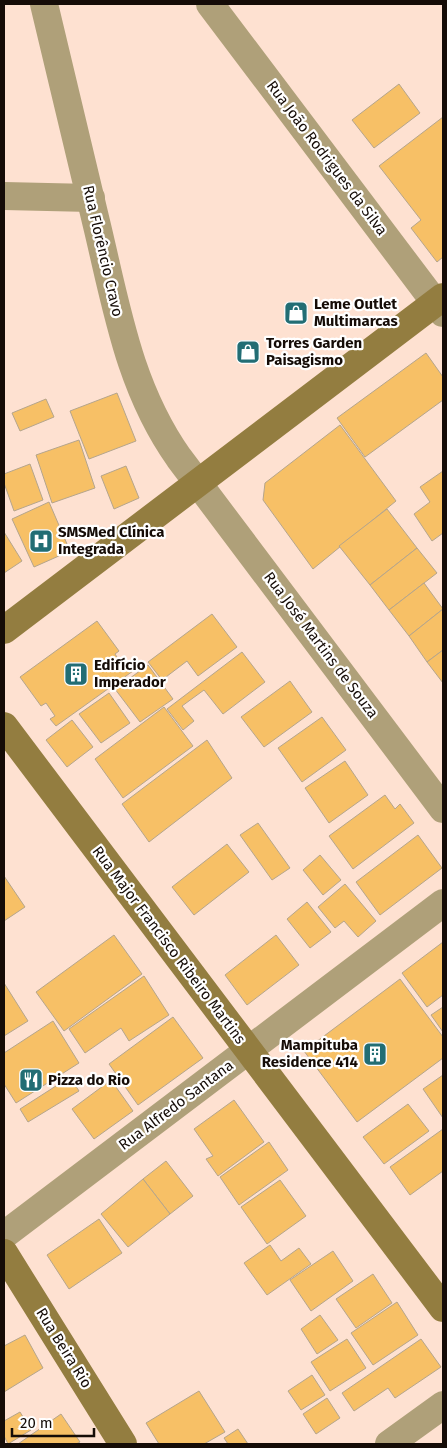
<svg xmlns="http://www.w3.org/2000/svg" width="447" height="1448" font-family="'Fira Sans',sans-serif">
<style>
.building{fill:#f7c066;stroke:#b5a58c}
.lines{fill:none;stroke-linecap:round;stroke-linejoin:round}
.minor{stroke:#afa079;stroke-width:28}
.secondary{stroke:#937d40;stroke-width:28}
.labels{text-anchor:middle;stroke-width:4.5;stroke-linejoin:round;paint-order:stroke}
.street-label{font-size:15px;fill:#150c07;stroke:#fff}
.poi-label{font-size:15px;font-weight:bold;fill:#150c07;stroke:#fff;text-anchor:start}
</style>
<rect width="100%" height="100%" fill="#fee1d1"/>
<g class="building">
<polygon points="399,84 420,113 374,148 352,120"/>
<polygon points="443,117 443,257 437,262 411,228 421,220 379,166"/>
<polygon points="426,353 443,377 443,400 365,457 337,418"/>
<polygon points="117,393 136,441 89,459 70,411"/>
<polygon points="46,399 54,417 20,431 12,413"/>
<polygon points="340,425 396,501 313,569 263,500 265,483"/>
<polygon points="79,440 95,488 52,503 36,455"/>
<polygon points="30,464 43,500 14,511 4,483 4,474"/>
<polygon points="126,466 139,498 114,509 101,476"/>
<polygon points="443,471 443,533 432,541 414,514 430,502 420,487"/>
<polygon points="49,502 70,551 34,567 12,519"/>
<polygon points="387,509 417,548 370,585 339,546"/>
<polygon points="4,532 22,561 4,573"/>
<polygon points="417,548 437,573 389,610 370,585"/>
<polygon points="424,583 443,609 409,636 389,610"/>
<polygon points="443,609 443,650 427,662 409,636"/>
<polygon points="212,614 237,647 198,676 187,661 162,680 148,662"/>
<polygon points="97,621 119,651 115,654 122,665 127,662 133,671 56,726 50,719 55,716 46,703 41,706 20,677"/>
<polygon points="443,650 443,683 427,662"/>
<polygon points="242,652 265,682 223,714 204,690 182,706 194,721 183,730 167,709"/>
<polygon points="148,665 173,699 140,722 115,689"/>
<polygon points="290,681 312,712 264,747 241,717"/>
<polygon points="109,693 130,723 101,743 79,714"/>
<polygon points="164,707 193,746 123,798 95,759"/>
<polygon points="322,717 346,750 302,782 278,748"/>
<polygon points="72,720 93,747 67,767 46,740"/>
<polygon points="207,740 232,778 149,842 122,804"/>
<polygon points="345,761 368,795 329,823 305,788"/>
<polygon points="385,795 395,809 400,804 414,823 353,869 329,836"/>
<polygon points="258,823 290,868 272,880 240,835"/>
<polygon points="418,835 442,868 380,915 356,882"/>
<polygon points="227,844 249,872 194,915 172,887"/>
<polygon points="320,855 341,880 323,895 303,870"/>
<polygon points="4,876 25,907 4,921"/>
<polygon points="345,884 376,921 358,937 344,921 335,928 318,907"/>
<polygon points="307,902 331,932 310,948 287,919"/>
<polygon points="114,935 142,974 64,1031 36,992"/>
<polygon points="276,935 299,965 247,1005 225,975"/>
<polygon points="443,942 443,995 427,1007 402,973"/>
<polygon points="144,976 169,1015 129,1041 121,1028 85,1053 69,1029"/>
<polygon points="400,979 443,1037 443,1058 357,1122 304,1051"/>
<polygon points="4,983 28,1021 4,1036"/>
<polygon points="443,1007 443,1032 431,1015"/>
<polygon points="173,1017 203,1058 138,1105 109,1064"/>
<polygon points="53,1021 79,1063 16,1103 4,1084 4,1053"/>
<polygon points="443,1075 443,1118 423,1089"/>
<polygon points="70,1077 79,1091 28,1122 20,1109"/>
<polygon points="111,1080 133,1111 94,1139 72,1109"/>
<polygon points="234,1100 264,1142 218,1176 206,1159 213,1156 194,1129"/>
<polygon points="408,1104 429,1131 384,1164 363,1137"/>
<polygon points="443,1129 443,1171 410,1195 390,1167"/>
<polygon points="269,1142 288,1170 239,1205 220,1177"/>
<polygon points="166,1161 193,1196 170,1214 143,1179"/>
<polygon points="143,1179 170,1214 128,1247 101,1214"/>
<polygon points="280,1180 306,1216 267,1244 241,1207"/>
<polygon points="99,1219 122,1253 69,1289 47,1255"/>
<polygon points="270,1245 281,1261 299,1248 311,1264 267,1295 244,1263"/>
<polygon points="333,1251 353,1281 311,1311 290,1280"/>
<polygon points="373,1274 392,1303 356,1328 336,1299"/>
<polygon points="397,1302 418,1335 373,1365 351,1333"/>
<polygon points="320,1315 338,1340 317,1354 301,1329"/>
<polygon points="25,1335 43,1368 4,1392 4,1346"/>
<polygon points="347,1339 366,1368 330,1391 311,1362"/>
<polygon points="421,1339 441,1367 395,1398 388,1388 354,1411 342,1393"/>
<polygon points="312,1375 325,1395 301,1410 288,1391"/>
<polygon points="199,1391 225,1432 204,1444 159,1444 146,1423"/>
<polygon points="327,1398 340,1418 316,1434 303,1414"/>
<polygon points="20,1412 31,1430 8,1444 4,1436 4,1421"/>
<polygon points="61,1414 80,1442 76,1444 18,1444"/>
<polygon points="238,1429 248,1444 228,1444 224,1438"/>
</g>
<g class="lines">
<g class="minor">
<path d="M44 4C62 79 80 154 98 230 117 310 130 389 179 458L443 809"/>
<polyline points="210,4 443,313"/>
<polyline points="4,196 91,198"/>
<polyline points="4,1235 443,903"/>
<polyline points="389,1444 443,1405"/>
</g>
<g class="secondary">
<polyline points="4,630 443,297"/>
<polyline points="4,726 443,1308"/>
<polyline points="4,1253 123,1444"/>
</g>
</g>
<defs>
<g id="shop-square" transform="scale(1.25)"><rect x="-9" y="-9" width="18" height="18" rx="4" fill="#226d74" stroke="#fff"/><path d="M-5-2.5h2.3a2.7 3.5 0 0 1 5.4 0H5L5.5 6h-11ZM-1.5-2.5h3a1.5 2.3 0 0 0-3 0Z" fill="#fff"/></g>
<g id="hospital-square" transform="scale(1.25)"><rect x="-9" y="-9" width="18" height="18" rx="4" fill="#226d74" stroke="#fff"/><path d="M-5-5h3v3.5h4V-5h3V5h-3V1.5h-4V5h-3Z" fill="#fff"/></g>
<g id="building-square" transform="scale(1.25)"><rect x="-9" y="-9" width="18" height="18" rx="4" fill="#226d74" stroke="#fff"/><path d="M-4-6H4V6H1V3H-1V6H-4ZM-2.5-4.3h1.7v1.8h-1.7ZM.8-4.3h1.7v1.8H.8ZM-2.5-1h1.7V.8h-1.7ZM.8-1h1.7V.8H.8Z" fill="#fff"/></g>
<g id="restaurant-square" transform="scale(1.25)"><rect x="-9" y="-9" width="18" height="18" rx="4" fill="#226d74" stroke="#fff"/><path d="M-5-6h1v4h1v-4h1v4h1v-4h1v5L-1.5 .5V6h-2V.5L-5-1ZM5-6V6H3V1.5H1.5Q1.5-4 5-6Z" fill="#fff"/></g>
</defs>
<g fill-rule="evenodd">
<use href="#shop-square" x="296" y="313"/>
<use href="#shop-square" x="248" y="352"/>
<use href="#hospital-square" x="41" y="541"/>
<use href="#building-square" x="76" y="674"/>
<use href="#building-square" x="375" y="1054"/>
<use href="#restaurant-square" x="31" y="1080"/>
</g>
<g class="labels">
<g class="street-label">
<text transform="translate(327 158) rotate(53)" y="5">Rua João Rodrigues da Silva</text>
<text transform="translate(103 251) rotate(77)" y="5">Rua Florêncio Cravo</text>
<text transform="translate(321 645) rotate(53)" y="5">Rua José Martins de Souza</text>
<text transform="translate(169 945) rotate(53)" y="5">Rua Major Francisco Ribeiro Martins</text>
<text transform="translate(176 1105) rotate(-37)" y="5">Rua Alfredo Santana</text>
<text transform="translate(64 1348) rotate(58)" y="5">Rua Beira Rio</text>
</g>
<g class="poi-label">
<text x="314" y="309">Leme Outlet<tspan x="314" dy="17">Multimarcas</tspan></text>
<text x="266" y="348">Torres Garden<tspan x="266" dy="17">Paisagismo</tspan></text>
<text x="58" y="537">SMSMed Clínica<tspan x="58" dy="17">Integrada</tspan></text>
<text x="94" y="670">Edifício<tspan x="94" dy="17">Imperador</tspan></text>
<text x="358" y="1050" text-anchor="end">Mampituba<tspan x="358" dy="17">Residence 414</tspan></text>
<text x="48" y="1085">Pizza do Rio</text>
</g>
</g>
<rect width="447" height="1448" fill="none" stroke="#150c07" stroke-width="10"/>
<path d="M12 1428v8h82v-8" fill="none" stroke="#150c07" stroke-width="2.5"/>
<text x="20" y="1428" font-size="15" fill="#150c07" stroke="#ffffff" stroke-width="4" paint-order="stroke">20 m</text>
</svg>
